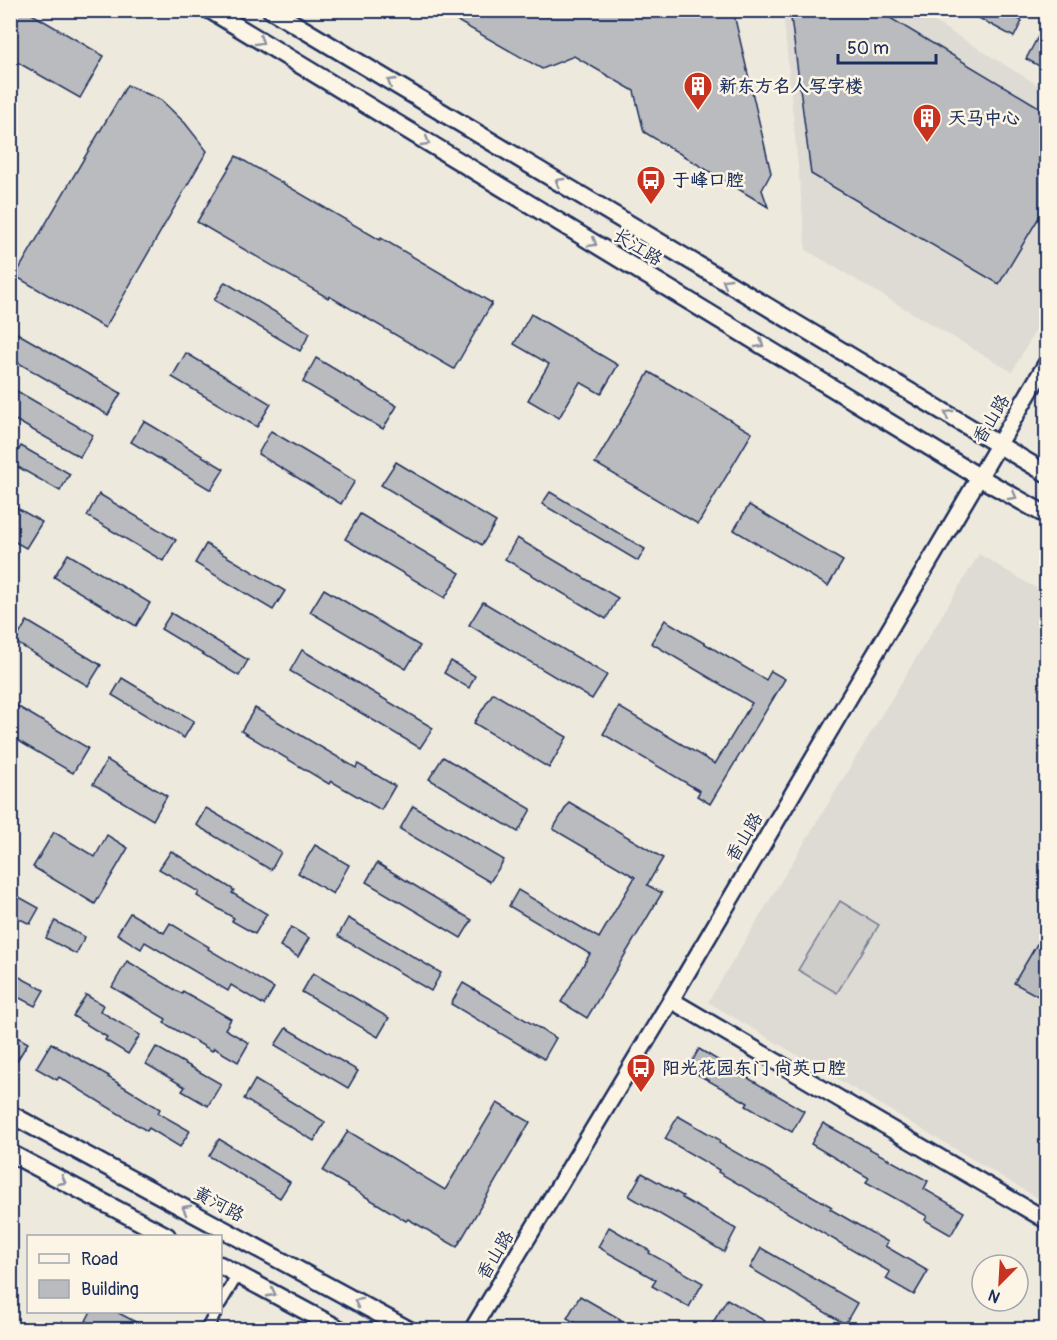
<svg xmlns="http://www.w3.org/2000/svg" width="1057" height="1340" font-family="Pangolin,'LXGW WenKai TC',sans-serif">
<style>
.built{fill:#dedbd4}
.green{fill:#cfcdca;stroke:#757e94;stroke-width:1.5}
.building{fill:#babbbe;stroke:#1b2f5e;stroke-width:1.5}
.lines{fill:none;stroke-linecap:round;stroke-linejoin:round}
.street-casing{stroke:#1b2f5e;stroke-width:15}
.secondary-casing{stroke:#1b2f5e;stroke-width:20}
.primary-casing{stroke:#1b2f5e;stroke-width:21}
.street{stroke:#fcf5e5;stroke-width:10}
.secondary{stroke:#fcf5e5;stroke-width:15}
.primary{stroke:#fcf5e5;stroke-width:16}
.oneway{stroke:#8c92a2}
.labels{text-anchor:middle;stroke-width:5;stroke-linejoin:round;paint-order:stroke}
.poi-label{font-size:18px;font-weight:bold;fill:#1b2f5e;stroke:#fcf5e5;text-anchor:start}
.street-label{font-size:18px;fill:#1b2f5e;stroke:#fcf5e5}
</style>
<rect width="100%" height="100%" fill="#eee9dd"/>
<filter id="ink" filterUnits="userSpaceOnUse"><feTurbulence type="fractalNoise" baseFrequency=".0167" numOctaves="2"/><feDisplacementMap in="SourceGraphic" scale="12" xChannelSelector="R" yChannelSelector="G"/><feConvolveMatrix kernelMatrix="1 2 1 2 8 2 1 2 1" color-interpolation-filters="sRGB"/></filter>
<g filter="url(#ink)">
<g class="built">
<polygon points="783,11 917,11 1046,90 1046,312 1012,372 806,250"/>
<polygon points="979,554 1046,594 1046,1203 708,1002"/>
</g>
<polygon class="green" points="840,901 879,925 837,993 798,970"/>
<g class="building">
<polygon points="10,10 25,10 104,56 80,98 10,58"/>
<polygon points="438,10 733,10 771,173 762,190 768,207 644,132 634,91 574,56 542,69"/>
<polygon points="790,10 877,10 1047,112 1047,204 999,284 811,174"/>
<polygon points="964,10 1003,10 1022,21 1014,37"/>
<polygon points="1047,20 1047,70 1026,59"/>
<polygon points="127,85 161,100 185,123 207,151 105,328 15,276"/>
<polygon points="236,156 380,240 381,238 492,303 454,369 329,296 328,298 197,222"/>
<polygon points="225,282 310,333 300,351 214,300"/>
<polygon points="531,314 618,365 601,394 580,382 559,418 528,400 549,364 514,344"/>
<polygon points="10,329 121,393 108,415 10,358"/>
<polygon points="186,353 271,404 257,427 172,377"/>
<polygon points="316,358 397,406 383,429 303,382"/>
<polygon points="649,372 752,433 698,524 595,463"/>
<polygon points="10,387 93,435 80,457 10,417"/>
<polygon points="144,421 224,469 211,490 131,442"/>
<polygon points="271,431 355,481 341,504 258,454"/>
<polygon points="21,446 70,474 60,491 11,463"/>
<polygon points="396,462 496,522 482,545 381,485"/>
<polygon points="550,492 645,549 638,561 542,504"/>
<polygon points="99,494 176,540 163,561 87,516"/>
<polygon points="10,504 42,522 26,548 10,539"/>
<polygon points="749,505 843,561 828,586 734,530"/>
<polygon points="360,514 460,573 445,598 345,539"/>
<polygon points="517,538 618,598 606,619 505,559"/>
<polygon points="206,544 285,591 273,610 195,563"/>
<polygon points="68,554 150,603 136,626 54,577"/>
<polygon points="324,589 420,646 406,669 310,612"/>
<polygon points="483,602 607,675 592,699 469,625"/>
<polygon points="171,613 248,660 239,676 161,629"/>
<polygon points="665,620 766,680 771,671 785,679 710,804 697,796 700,791 603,734 619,707 715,764 752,703 651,643"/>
<polygon points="27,621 101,665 88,686 15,642"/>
<polygon points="302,650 433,728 420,748 290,671"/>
<polygon points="451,661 475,676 469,688 444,673"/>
<polygon points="122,678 194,721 184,738 112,695"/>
<polygon points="493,693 567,737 549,768 474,723"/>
<polygon points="10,702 88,748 73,773 10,736"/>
<polygon points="255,708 356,768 358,764 395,786 381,810 331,781 329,784 241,731"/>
<polygon points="443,757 531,809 518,832 429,779"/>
<polygon points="107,760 167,796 153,820 93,784"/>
<polygon points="569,802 663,858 647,885 662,893 587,1018 561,1002 590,954 509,906 518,890 599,938 635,877 553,829"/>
<polygon points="413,806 504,860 490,882 400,829"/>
<polygon points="206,808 281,852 271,870 196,825"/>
<polygon points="54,832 95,857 107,835 128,848 95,904 33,867"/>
<polygon points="315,845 349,865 333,894 298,873"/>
<polygon points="171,851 234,890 232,893 267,914 255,934 232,921 234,918 197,896 199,892 159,869"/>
<polygon points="377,863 472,920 461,938 366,882"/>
<polygon points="10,892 39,908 30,924 10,914"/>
<polygon points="130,913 164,933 170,923 209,947 208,949 274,988 264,1005 231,985 228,991 145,942 141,949 117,934"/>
<polygon points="348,918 441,973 431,991 338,936"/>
<polygon points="55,921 85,937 76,954 46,938"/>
<polygon points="291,927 309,938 298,957 280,946"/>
<polygon points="1037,944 1047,949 1047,1001 1014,983"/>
<polygon points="127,961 182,994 183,991 231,1019 225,1029 249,1043 238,1062 214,1048 212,1051 164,1023 166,1019 112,987"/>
<polygon points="10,972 44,990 35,1006 10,993"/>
<polygon points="313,973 389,1018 378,1037 302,992"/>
<polygon points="463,983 556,1038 544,1059 451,1004"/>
<polygon points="86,995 103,1005 100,1011 140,1035 128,1054 105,1040 107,1037 73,1016"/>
<polygon points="286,1028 358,1071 348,1088 275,1045"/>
<polygon points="10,1033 28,1043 10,1072"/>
<polygon points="51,1043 109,1076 108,1077 160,1109 158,1113 190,1131 180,1147 149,1128 147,1131 59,1077 57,1080 36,1068"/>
<polygon points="156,1047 221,1084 208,1106 182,1091 185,1087 146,1064"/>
<polygon points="699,1049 804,1111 792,1132 746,1106 748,1103 688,1069"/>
<polygon points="255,1080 325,1122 314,1141 244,1099"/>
<polygon points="497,1103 530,1122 457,1247 408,1219 406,1221 323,1171 348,1131 445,1190"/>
<polygon points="678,1116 720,1140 719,1143 832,1207 830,1209 888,1242 885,1246 928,1271 914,1295 886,1279 890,1272 718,1172 719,1170 665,1139"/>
<polygon points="823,1123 928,1181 924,1189 964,1212 951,1235 925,1220 927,1216 866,1182 869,1178 811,1144"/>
<polygon points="219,1139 290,1182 280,1198 209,1156"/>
<polygon points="642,1173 683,1196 682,1198 736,1229 724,1252 629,1196"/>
<polygon points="609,1227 650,1251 649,1253 703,1283 689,1307 652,1286 656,1280 598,1247"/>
<polygon points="761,1248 857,1303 845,1324 750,1268"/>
<polygon points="580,1296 620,1319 619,1320 636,1329 587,1329 567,1318"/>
<polygon points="727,1299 765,1321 760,1329 723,1329 712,1324"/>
<polygon points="91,1311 115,1311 149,1329 102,1329 86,1321"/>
</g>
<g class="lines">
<g class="street-casing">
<g id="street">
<polyline points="220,1304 238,1274"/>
<polyline points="206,1330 216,1312"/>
</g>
</g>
<g class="secondary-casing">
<g id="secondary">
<polyline points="671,1000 1046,1220"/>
<polyline points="472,1330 671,1000 1046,364"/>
</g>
</g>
<g class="primary-casing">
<g id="primary">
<polyline points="210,10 979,477 1046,515"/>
<polyline points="271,10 1046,473"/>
<polyline points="10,1114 409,1330"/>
<polyline points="10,1153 167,1236"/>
<polyline points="220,1265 341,1330"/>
</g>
</g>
<use href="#street" class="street"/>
<use href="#secondary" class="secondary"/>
<use href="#primary" class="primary"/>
</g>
<defs><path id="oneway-chevron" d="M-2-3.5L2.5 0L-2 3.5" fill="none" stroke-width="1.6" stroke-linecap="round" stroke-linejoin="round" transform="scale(1.5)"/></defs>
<g class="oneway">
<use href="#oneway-chevron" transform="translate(260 41) rotate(31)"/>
<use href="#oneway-chevron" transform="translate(391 82) rotate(-149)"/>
<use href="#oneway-chevron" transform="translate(426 142) rotate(31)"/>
<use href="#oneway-chevron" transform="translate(559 182) rotate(-149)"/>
<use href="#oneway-chevron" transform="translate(593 243) rotate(31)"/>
<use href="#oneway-chevron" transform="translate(726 282) rotate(-149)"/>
<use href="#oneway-chevron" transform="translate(760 344) rotate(31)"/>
<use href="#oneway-chevron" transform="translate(948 414) rotate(-149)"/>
<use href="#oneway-chevron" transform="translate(1013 496) rotate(30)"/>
<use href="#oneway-chevron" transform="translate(62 1181) rotate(28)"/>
<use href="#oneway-chevron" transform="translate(186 1209) rotate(-152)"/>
<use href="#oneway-chevron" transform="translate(272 1293) rotate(28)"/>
<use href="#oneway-chevron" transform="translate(358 1302) rotate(-152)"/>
</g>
</g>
<defs>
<g id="building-pin" transform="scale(1.5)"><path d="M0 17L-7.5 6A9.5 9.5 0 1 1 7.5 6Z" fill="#c8321e" stroke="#fcf5e5"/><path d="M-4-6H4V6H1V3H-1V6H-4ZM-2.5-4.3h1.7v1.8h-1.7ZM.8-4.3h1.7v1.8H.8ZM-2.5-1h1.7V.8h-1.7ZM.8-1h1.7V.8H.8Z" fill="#fff"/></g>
<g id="bus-pin" transform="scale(1.5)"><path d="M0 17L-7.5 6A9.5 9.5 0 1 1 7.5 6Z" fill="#c8321e" stroke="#fcf5e5"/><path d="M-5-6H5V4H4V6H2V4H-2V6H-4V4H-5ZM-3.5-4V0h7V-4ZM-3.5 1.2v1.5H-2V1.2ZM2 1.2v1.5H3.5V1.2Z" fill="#fff"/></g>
</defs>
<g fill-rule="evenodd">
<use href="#building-pin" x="698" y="86"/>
<use href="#building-pin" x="927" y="118"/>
<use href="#bus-pin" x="651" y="180"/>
<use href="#bus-pin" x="641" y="1068"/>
</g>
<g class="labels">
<g class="poi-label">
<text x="719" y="92">新东方名人写字楼</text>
<text x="948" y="124">天马中心</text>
<text x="672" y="186">于峰口腔</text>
<text x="662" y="1074">阳光花园东门 尚英口腔</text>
</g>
<g class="street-label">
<text transform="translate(638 247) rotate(31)" y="6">长江路</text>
<text transform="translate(991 419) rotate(-59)" y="6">香山路</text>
<text transform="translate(744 837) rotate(-59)" y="6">香山路</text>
<text transform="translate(219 1204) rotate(28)" y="6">黄河路</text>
<text transform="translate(495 1255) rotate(-59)" y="6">香山路</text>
</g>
</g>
<rect width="1057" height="1340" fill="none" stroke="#fcf5e5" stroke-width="36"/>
<rect x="18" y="18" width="1021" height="1304" fill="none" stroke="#1b2f5e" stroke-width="2" filter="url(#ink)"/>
<rect x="27" y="1235" width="195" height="78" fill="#fcf5e5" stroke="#a2a6af" stroke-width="1.5"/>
<rect x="39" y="1254" width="30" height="9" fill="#fcf5e5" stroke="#a2a6af" stroke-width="1.5"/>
<text x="81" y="1265" font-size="18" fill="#1b2f5e">Road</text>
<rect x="39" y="1280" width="30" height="18" fill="#babbbe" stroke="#a2a6af" stroke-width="1.5"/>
<text x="81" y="1295" font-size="18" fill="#1b2f5e">Building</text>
<g transform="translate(1000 1283) rotate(204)"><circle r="28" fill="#fcf5e5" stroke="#a2a6af" stroke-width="1.5"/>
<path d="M0-4.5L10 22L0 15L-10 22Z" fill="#c8321e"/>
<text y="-9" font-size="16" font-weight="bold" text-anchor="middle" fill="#1b2f5e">N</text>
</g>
<path d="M838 54v9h98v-9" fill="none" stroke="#1b2f5e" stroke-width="3"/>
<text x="847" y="54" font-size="18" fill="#1b2f5e" stroke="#fcf5e5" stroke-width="4.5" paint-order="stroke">50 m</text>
</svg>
